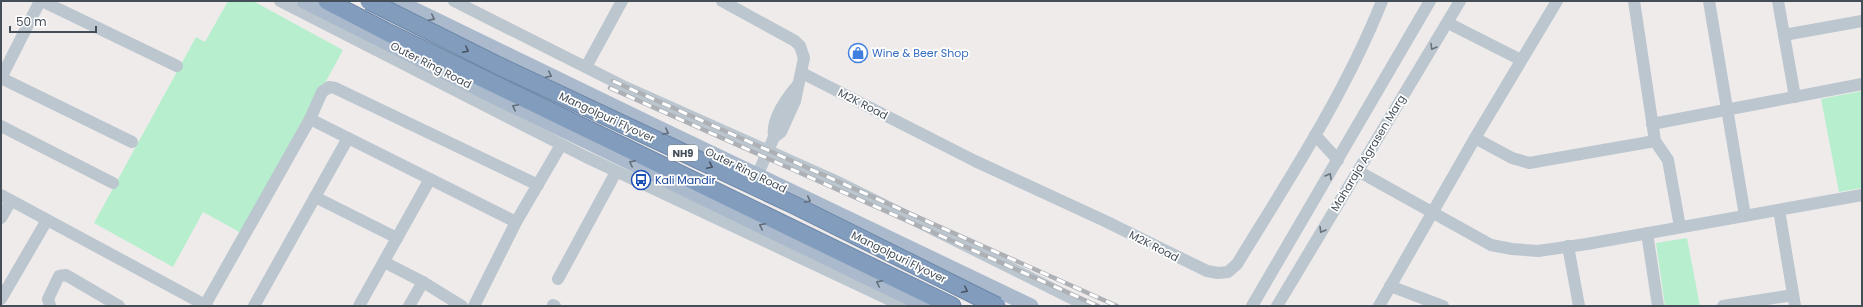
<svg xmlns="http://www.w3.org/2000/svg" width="1863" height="307" font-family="Poppins,sans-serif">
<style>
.green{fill:#b7efce}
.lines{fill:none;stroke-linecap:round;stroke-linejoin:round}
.highway-casing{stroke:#6d87a8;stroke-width:19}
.minor{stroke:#bcc6cf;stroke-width:12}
.major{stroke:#aabacc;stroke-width:15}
.highway{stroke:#819cbd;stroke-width:17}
.rail-casing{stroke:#adb1b6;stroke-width:4.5}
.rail{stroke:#fff;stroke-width:3;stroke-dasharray:9;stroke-linecap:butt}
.highway-bridge-casing{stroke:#6d87a8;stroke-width:19;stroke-linecap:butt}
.highway-bridge{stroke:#819cbd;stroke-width:17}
.oneway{stroke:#636e7c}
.oneway2{stroke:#68727c}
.oneway3{stroke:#4a5663}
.labels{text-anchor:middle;stroke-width:3.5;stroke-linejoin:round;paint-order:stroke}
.shield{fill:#fff;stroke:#7c838b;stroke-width:1}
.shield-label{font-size:10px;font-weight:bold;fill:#444e59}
.shop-label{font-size:11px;fill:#366cbe;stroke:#fff;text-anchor:start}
.street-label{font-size:11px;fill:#444e59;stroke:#fff}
.transit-label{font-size:11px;fill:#164399;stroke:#fff;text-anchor:start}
</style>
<rect width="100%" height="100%" fill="#efebeb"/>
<g class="green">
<polygon points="228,1 253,1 343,50 243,234 203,212 173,267 94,223 196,37 205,42"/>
<polygon points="1862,91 1862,188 1839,192 1821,99"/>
<polygon points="1687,238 1700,306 1665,306 1656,243"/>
</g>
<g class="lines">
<g class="highway-casing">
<polyline id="highway" points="327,1 385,31 952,306"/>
</g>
<g class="minor">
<polyline points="40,1 1,78 132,142"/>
<polyline points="42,1 177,66"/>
<polyline points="280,1 586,157 903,306"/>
<polyline points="454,1 625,87 840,183 1087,306"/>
<polyline points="722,1 795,41 800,46 804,58 795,101 781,132 774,137 757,176"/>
<polyline points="1634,1 1655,141 1668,160 1680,227"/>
<polyline points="1709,1 1745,216"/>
<polyline points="1778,1 1795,97"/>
<polyline points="1448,23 1521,60"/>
<polyline points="1784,35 1862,21"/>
<polyline points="586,67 622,1"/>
<path d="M802 73 975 161 1105 221 1207 271 1218 273 1228 272 1237 264C1289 179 1345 94 1382 1"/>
<polyline points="310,119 516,222"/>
<polyline points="1652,124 1862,84"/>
<polyline points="1,126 113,183"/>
<polyline points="1315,135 1338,160"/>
<path d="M774 137C771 120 786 99 797 86"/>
<polyline points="1475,138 1512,158 1529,163 1655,141"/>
<polyline points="1358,171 1491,245 1512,249 1538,251 1587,244 1862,195"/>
<polyline points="1,195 207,306"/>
<polyline points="315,197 397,238"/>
<polyline points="1779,210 1795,306"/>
<polyline points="1,218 11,201"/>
<polyline points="1647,233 1658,306"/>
<polyline points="1568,246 1579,306"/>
<polyline points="384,262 423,282 462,306"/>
<polyline points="558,279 616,172"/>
<polyline points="1390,286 1443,306"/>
<polyline points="1,299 47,220"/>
<polyline points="205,305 310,119 322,92 329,87 335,88 538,185"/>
<polyline points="553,305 555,306"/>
<polyline points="50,306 48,299 59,276 66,275 119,306"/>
<polyline points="254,306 348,138"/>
<polyline points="359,306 430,179"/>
<polyline points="409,306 423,282"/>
<polyline points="474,306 516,222 561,145"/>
<polyline points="1252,306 1430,1"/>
<polyline points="1277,306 1460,1"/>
<polyline points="1379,306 1475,138 1557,1"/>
<polyline points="1723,306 1793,295"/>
</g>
<g class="major">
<polyline points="304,1 481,90 926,306"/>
<polyline points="397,1 661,129 1031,306"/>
</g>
<use href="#highway" class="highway"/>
<g class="rail-casing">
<g id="rail">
<polyline points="613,81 1117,306"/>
<polyline points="610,88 1098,306"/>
</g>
</g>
<use href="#rail" class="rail"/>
<g class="highway-bridge-casing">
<polyline id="highway-bridge" points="369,1 495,64 794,205 997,306"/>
</g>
<use href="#highway-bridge" class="highway-bridge"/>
</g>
<defs><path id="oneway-chevron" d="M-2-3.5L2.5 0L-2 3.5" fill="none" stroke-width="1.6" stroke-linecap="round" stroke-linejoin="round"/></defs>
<g class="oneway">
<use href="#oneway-chevron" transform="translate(432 18) rotate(26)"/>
<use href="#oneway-chevron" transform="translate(549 75) rotate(26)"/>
<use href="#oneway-chevron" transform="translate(515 107) rotate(-154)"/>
<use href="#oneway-chevron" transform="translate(666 132) rotate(26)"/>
<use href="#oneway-chevron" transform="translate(632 163) rotate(-154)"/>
<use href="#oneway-chevron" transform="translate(808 200) rotate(25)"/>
<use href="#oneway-chevron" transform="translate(762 226) rotate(-154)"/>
<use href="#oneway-chevron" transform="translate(879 283) rotate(-154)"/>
</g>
<g class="oneway2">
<use href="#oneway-chevron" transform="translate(1433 47) rotate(121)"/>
<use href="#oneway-chevron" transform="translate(1329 176) rotate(-60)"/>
<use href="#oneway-chevron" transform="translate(1322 230) rotate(121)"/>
</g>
<g class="oneway3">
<use href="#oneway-chevron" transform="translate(466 50) rotate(27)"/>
<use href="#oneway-chevron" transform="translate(710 166) rotate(25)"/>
<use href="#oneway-chevron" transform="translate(965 290) rotate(26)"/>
</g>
<defs>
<g id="shop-ring" transform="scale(1)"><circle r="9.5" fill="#fff" stroke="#3f7fe0" stroke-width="1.5"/><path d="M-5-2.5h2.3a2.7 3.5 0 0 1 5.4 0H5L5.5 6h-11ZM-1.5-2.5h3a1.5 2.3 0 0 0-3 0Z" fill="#3f7fe0"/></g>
<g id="bus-ring" transform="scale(1)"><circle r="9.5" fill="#fff" stroke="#1a4fb4" stroke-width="1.5"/><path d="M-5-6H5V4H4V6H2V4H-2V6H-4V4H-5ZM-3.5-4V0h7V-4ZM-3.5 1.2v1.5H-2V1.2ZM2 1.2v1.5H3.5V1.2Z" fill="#1a4fb4"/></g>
</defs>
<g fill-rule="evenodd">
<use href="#shop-ring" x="858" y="53"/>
<use href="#bus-ring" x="641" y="180"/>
</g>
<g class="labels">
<rect class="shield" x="668" y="145" width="30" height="16" rx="3"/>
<g class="shield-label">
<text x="683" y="157">NH9</text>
</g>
<g class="shop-label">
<text x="872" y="57">Wine &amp; Beer Shop</text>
</g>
<g class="street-label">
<text transform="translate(431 65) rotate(27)" y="4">Outer Ring Road</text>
<text transform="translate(863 104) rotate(27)" y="4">M2K Road</text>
<text transform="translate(607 117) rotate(25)" y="4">Mangolpuri Flyover</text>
<text transform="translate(1368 153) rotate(-59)" y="4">Maharaja Agrasen Marg</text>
<text transform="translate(746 170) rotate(26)" y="4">Outer Ring Road</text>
<text transform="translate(1154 246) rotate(27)" y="4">M2K Road</text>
<text transform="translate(899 257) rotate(26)" y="4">Mangolpuri Flyover</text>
</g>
<g class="transit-label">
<text x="655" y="184">Kali Mandir</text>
</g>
</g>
<rect width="1863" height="307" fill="none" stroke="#444e59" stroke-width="4"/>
<path d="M10 26v6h86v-6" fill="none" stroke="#444e59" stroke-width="2"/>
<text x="16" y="26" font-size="12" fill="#444e59" stroke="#ffffff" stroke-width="3" paint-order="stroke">50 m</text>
</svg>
